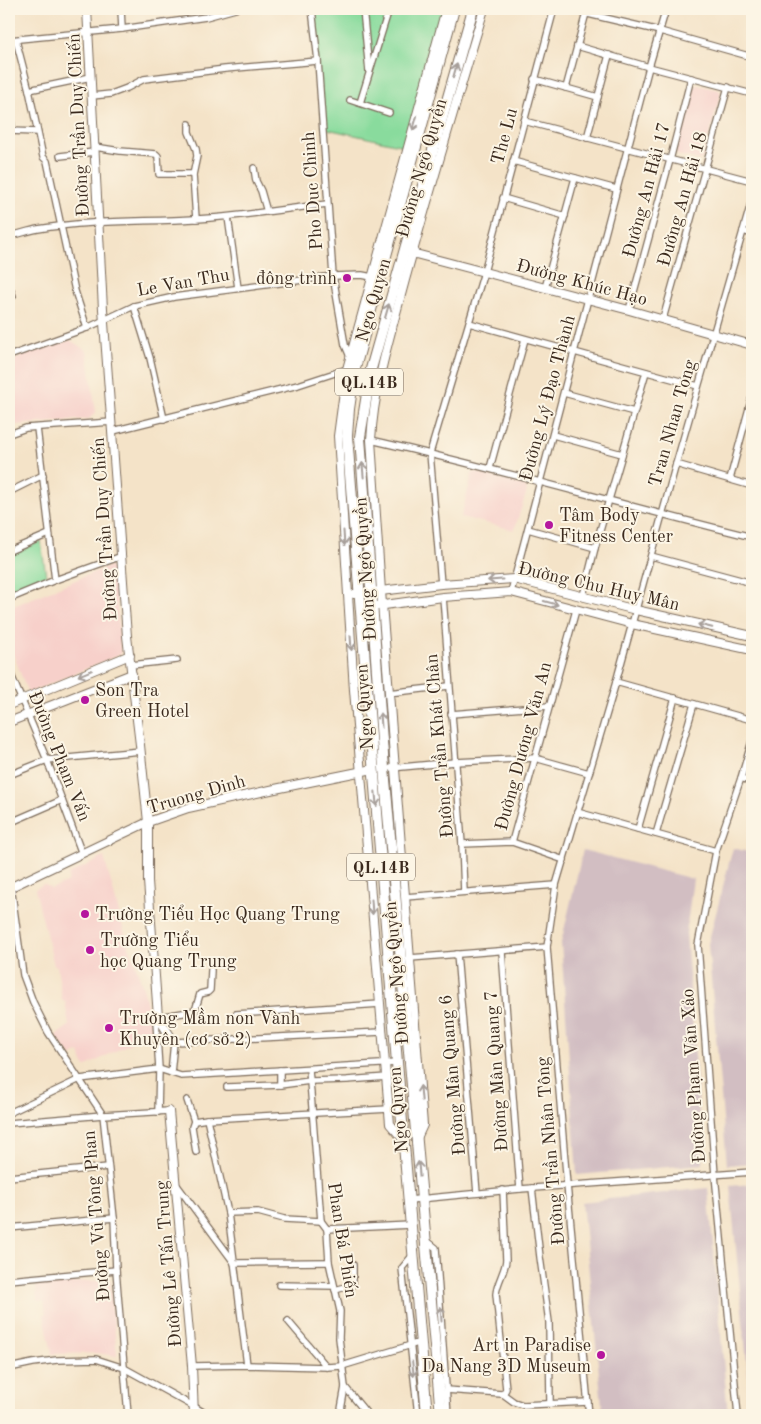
<svg xmlns="http://www.w3.org/2000/svg" width="761" height="1424" font-family="'Old Standard TT',serif">
<style>
.built{fill:#f7d0ca}
.industrial{fill:#d2bec2}
.green{fill:#89db9d;stroke:#62825e}
.lines{fill:none;stroke-linecap:round;stroke-linejoin:round}
.street-casing{stroke:#7c6b5a;stroke-width:8}
.secondary-casing{stroke:#7c6b5a;stroke-width:10}
.highway-casing{stroke:#7c6b5a;stroke-width:12}
.street{stroke:#fff;stroke-width:5.5}
.secondary{stroke:#fff;stroke-width:8}
.highway{stroke:#fff;stroke-width:10}
.oneway{stroke:#a79f9a}
.poi-dot{fill:#b5179e;stroke:#fcf5e5;stroke-width:2}
.labels{text-anchor:middle;stroke-width:4;stroke-linejoin:round;paint-order:stroke}
.shield{fill:#fcf5e5;stroke:#75675a;stroke-width:1}
.shield-label{font-size:16px;font-weight:bold;fill:#3b2a1e}
.street-label{font-size:18px;fill:#3b2a1e;stroke:#fcf5e5}
.poi-label{font-size:18px;fill:#3b2a1e;stroke:#fcf5e5;text-anchor:start}
</style>
<rect width="100%" height="100%" fill="#fcf5e5"/>
<filter id="ink" filterUnits="userSpaceOnUse"><feTurbulence type="fractalNoise" baseFrequency=".02" numOctaves="2"/><feDisplacementMap in="SourceGraphic" scale="10" xChannelSelector="R" yChannelSelector="G"/><feConvolveMatrix kernelMatrix="1 2 1 2 8 2 1 2 1" color-interpolation-filters="sRGB"/></filter>
<filter id="wash" filterUnits="userSpaceOnUse"><feTurbulence type="fractalNoise" baseFrequency=".0096" numOctaves="4" result="noise"/><feDisplacementMap in="SourceGraphic" scale="20" xChannelSelector="R" yChannelSelector="G"/><feGaussianBlur stdDeviation="1.12" result="paint"/><feColorMatrix in="noise" values="0 0 0 0 0 0 0 0 0 0 0 0 0 0 0 0 0 1.4 0 .05"/><feComposite in="paint" operator="in"/></filter>
<g filter="url(#wash)">
<rect width="100%" height="100%" fill="#f4e3c8"/>
<g class="built">
<polygon points="697,85 719,90 721,93 703,158 699,160 677,155 675,152 693,88"/>
<polygon points="70,340 87,351 96,412 89,419 15,425 9,411 9,363 24,355"/>
<polygon points="473,471 526,486 527,491 514,530 461,517"/>
<polygon points="109,566 114,572 121,654 28,693 9,643 9,608"/>
<polygon points="104,857 125,935 143,987 153,1031 85,1067 79,1052 71,1057 55,1036 69,1026 65,1001 62,1000 57,966 54,965 35,889 44,884 51,889 68,882 69,874"/>
<polygon points="110,1280 117,1356 97,1353 52,1354 44,1314 46,1314 44,1301 37,1301 36,1284"/>
</g>
<g class="industrial">
<polygon points="733,848 752,853 752,1163 727,1165 708,944"/>
<polygon points="583,850 693,879 686,933 703,1164 577,1175 561,943"/>
<polygon points="752,1184 752,1415 730,1186"/>
<polygon points="708,1188 728,1415 603,1415 582,1202"/>
</g>
<g class="green">
<polygon points="311,9 446,9 408,147 323,128"/>
<polygon points="41,541 46,576 9,591 9,556"/>
</g>
</g>
<g filter="url(#ink)">
<g class="lines">
<g class="street-casing">
<g id="street">
<polyline points="121,9 122,29"/>
<polyline points="312,9 318,61 333,276 345,345 351,359"/>
<polyline points="363,9 369,71"/>
<polyline points="567,9 660,31 752,57"/>
<polyline points="9,40 122,29 206,17 235,9"/>
<polyline points="16,40 29,90 43,157 47,161 75,291 87,328"/>
<polyline points="577,46 649,67 752,94"/>
<polyline points="534,79 598,97"/>
<polyline points="566,88 586,13"/>
<polyline points="29,90 91,77"/>
<polyline points="92,96 111,94 127,88 144,79 225,69 318,61"/>
<polyline points="350,100 389,113"/>
<polyline points="9,101 12,131"/>
<polyline points="360,103 389,9"/>
<polyline points="524,121 752,181"/>
<polyline points="189,124 189,132 196,149 197,156 193,175"/>
<polyline points="9,131 37,132"/>
<polyline points="587,138 609,55"/>
<polyline points="95,147 120,151 156,154 158,156 159,174 192,174 193,175 196,219"/>
<polyline points="60,156 94,152"/>
<polyline points="513,161 616,189"/>
<polyline points="254,168 256,181 261,191 267,212"/>
<polyline points="503,198 565,216"/>
<polyline points="228,217 238,288"/>
<polyline points="743,231 752,234"/>
<path d="M9 236C19 234 28 231 38 229 90 220 143 222 194 219 239 217 283 209 327 204"/>
<polyline points="9,286 13,296"/>
<polyline points="545,288 575,178"/>
<polyline points="134,306 150,358 164,419"/>
<polyline points="629,310 670,160 691,78"/>
<polyline points="663,319 728,87"/>
<polyline points="469,323 698,386"/>
<polyline points="9,356 87,328 134,306 174,297 333,276 362,275 372,277"/>
<polyline points="564,393 634,412"/>
<polyline points="37,428 55,580"/>
<polyline points="113,431 298,385 347,369"/>
<polyline points="9,434 26,428 112,422"/>
<polyline points="553,435 622,454"/>
<path d="M371 440C499 469 625 506 752 537"/>
<polyline points="676,464 752,486"/>
<polyline points="490,468 525,339"/>
<polyline points="730,479 752,397"/>
<polyline points="9,492 43,475"/>
<polyline points="528,529 595,548"/>
<polyline points="9,551 49,534"/>
<polyline points="651,556 752,583"/>
<polyline points="441,584 430,453 484,272 554,9"/>
<polyline points="511,592 649,67 666,9"/>
<polyline points="583,596 595,548 646,372"/>
<polyline points="443,597 462,844 464,892"/>
<polyline points="9,599 55,580 122,556"/>
<polyline points="131,665 177,660"/>
<polyline points="9,670 47,760 82,854"/>
<polyline points="616,682 752,720"/>
<polyline points="388,693 449,686"/>
<polyline points="451,714 549,706"/>
<polyline points="391,768 455,762 535,758 589,773"/>
<polyline points="9,775 47,760 141,751"/>
<polyline points="741,778 752,782"/>
<polyline points="577,812 716,851"/>
<polyline points="9,823 62,800"/>
<polyline points="638,829 675,698"/>
<polyline points="656,834 694,704"/>
<polyline points="512,842 576,610"/>
<polyline points="462,844 512,842 564,860"/>
<polyline points="11,886 23,975 33,1002 48,1032 103,1115 114,1218 116,1270 128,1415"/>
<polyline points="405,897 556,885"/>
<polyline points="502,952 520,1189"/>
<polyline points="457,954 477,1193"/>
<polyline points="410,958 547,947"/>
<polyline points="236,1014 380,1004"/>
<polyline points="309,1069 321,1221 327,1229 329,1262 340,1311 339,1338 345,1387 340,1415"/>
<polyline points="280,1070 280,1085"/>
<polyline points="171,1073 174,1042 382,1032"/>
<polyline points="227,1087 280,1085 310,1081 347,1080 387,1077"/>
<polyline points="187,1100 194,1121"/>
<polyline points="158,1112 159,1069 156,1021 158,1017 195,1011 200,994 208,992 210,990 211,970"/>
<polyline points="9,1113 80,1079 159,1069 181,1076 397,1063"/>
<polyline points="207,1119 228,1213 247,1365"/>
<polyline points="194,1121 207,1119 389,1109"/>
<polyline points="194,1121 192,1127 196,1152"/>
<polyline points="9,1123 103,1115 169,1111"/>
<polyline points="9,1177 108,1167"/>
<polyline points="176,1184 233,1261"/>
<polyline points="532,1188 540,1257 549,1322 550,1404"/>
<polyline points="409,1200 520,1189 752,1172"/>
<polyline points="228,1213 258,1212 284,1219 321,1221"/>
<polyline points="9,1228 114,1218"/>
<polyline points="327,1229 411,1225"/>
<polyline points="426,1240 436,1248 448,1415"/>
<polyline points="412,1256 402,1268 418,1415"/>
<polyline points="234,1263 329,1262"/>
<polyline points="9,1280 116,1270"/>
<polyline points="279,1285 334,1286"/>
<polyline points="335,1290 353,1285 353,1265"/>
<polyline points="288,1321 327,1367"/>
<polyline points="192,1366 247,1365 327,1367 342,1366 421,1342"/>
<polyline points="9,1368 33,1363 57,1360 96,1359 124,1368 193,1406 208,1415"/>
<polyline points="345,1387 368,1415"/>
<path d="M446 1390 502 1394H503L506 1389 496 1294C497 1282 505 1272 506 1260L503 1190"/>
<polyline points="503,1394 514,1402 523,1405 588,1402"/>
<polyline points="589,1415 567,1185 547,947 556,885 616,682 676,464 752,200"/>
<polyline points="738,1415 715,1175 698,945 716,851 741,778 752,741"/>
</g>
</g>
<g class="secondary-casing">
<g id="secondary">
<polyline points="87,9 103,309 127,636 140,745 148,822 148,881 158,1017 174,1042"/>
<polyline points="408,252 629,310 752,345"/>
<polyline points="354,594 441,584 514,579 636,610 752,636"/>
<polyline points="377,606 443,597 511,592 632,624 752,650"/>
<polyline points="9,705 130,655"/>
<polyline points="9,722 132,674"/>
<polyline points="9,888 148,822 188,808 275,789 373,769"/>
<polyline points="169,1111 192,1366 194,1415"/>
<path d="M417 1138 423 1125 381 591 371 440C374 385 391 333 405 280 430 189 457 99 484 9"/>
<polyline points="404,1140 390,1124 354,690 338,436 347,369 446,9"/>
</g>
</g>
<g class="highway-casing">
<g id="highway">
<polyline points="427,1415 397,1063 347,436 349,409 355,368 454,9"/>
<polyline points="441,1415 384,768 360,437 371,369 473,9"/>
</g>
</g>
<use href="#street" class="street"/>
<use href="#secondary" class="secondary"/>
<use href="#highway" class="highway"/>
</g>
<defs><path id="oneway-shaft" d="M-6 0H5M1.5-3L5.5 0L1.5 3" fill="none" stroke-width="1.6" stroke-linecap="round" stroke-linejoin="round" transform="scale(1.25)"/></defs>
<g class="oneway">
<use href="#oneway-shaft" transform="translate(455 71) rotate(-74)"/>
<use href="#oneway-shaft" transform="translate(415 123) rotate(106)"/>
<use href="#oneway-shaft" transform="translate(387 311) rotate(-74)"/>
<use href="#oneway-shaft" transform="translate(363 470) rotate(-95)"/>
<use href="#oneway-shaft" transform="translate(344 538) rotate(86)"/>
<use href="#oneway-shaft" transform="translate(495 580) rotate(176)"/>
<use href="#oneway-shaft" transform="translate(551 603) rotate(15)"/>
<use href="#oneway-shaft" transform="translate(705 626) rotate(-167)"/>
<use href="#oneway-shaft" transform="translate(351 643) rotate(86)"/>
<use href="#oneway-shaft" transform="translate(85 673) rotate(157)"/>
<use href="#oneway-shaft" transform="translate(381 720) rotate(-94)"/>
<use href="#oneway-shaft" transform="translate(376 799) rotate(85)"/>
<use href="#oneway-shaft" transform="translate(372 907) rotate(86)"/>
<use href="#oneway-shaft" transform="translate(421 1093) rotate(-95)"/>
<use href="#oneway-shaft" transform="translate(419 1169) rotate(-95)"/>
<use href="#oneway-shaft" transform="translate(441 1314) rotate(-94)"/>
<use href="#oneway-shaft" transform="translate(413 1369) rotate(84)"/>
</g>
</g>
<g class="poi-dot">
<circle cx="347" cy="278" r="5"/>
<circle cx="549" cy="525" r="5"/>
<circle cx="85" cy="700" r="5"/>
<circle cx="85" cy="914" r="5"/>
<circle cx="90" cy="950" r="5"/>
<circle cx="109" cy="1028" r="5"/>
<circle cx="601" cy="1355" r="5"/>
</g>
<g class="labels">
<g class="shield">
<rect x="335" y="368.5" width="68" height="27" rx="4"/>
<rect x="347" y="853.5" width="68" height="27" rx="4"/>
</g>
<g class="shield-label">
<text x="369" y="388">QL.14B</text>
<text x="381" y="873">QL.14B</text>
</g>
<g class="street-label">
<text transform="translate(78 125) rotate(-93)" y="6">Đường Trần Duy Chiến</text>
<text transform="translate(504 136) rotate(-75)" y="6">The Lu</text>
<text transform="translate(421 168) rotate(-74)" y="6">Đường Ngô Quyền</text>
<text transform="translate(646 190) rotate(-75)" y="6">Đường An Hải 17</text>
<text transform="translate(312 191) rotate(-94)" y="6">Pho Duc Chinh</text>
<text transform="translate(682 199) rotate(-74)" y="6">Đường An Hải 18</text>
<text transform="translate(183 282) rotate(-10)" y="6">Le Van Thu</text>
<text transform="translate(582 282) rotate(15)" y="6">Đường Khúc Hạo</text>
<text transform="translate(373 300) rotate(-74)" y="6">Ngo Quyen</text>
<text transform="translate(547 398) rotate(-75)" y="6">Đường Lý Đạo Thành</text>
<text transform="translate(672 423) rotate(-74)" y="6">Tran Nhan Tong</text>
<text transform="translate(104 529) rotate(-94)" y="6">Đường Trần Duy Chiến</text>
<text transform="translate(365 569) rotate(-94)" y="6">Đường Ngô Quyền</text>
<text transform="translate(599 586) rotate(13)" y="6">Đường Chu Huy Mân</text>
<text transform="translate(364 707) rotate(-94)" y="6">Ngo Quyen</text>
<text transform="translate(439 746) rotate(-95)" y="6">Đường Trần Khát Chân</text>
<text transform="translate(523 746) rotate(-75)" y="6">Đường Dương Văn An</text>
<text transform="translate(60 756) rotate(68)" y="6">Đường Phạm Vấn</text>
<text transform="translate(196 794) rotate(-16)" y="6">Truong Dinh</text>
<text transform="translate(396 973) rotate(-95)" y="6">Đường Ngô Quyền</text>
<text transform="translate(496 1071) rotate(-94)" y="6">Đường Mân Quang 7</text>
<text transform="translate(452 1075) rotate(-95)" y="6">Đường Mân Quang 6</text>
<text transform="translate(693 1076) rotate(-94)" y="6">Đường Phạm Văn Xảo</text>
<text transform="translate(398 1110) rotate(-95)" y="6">Ngo Quyen</text>
<text transform="translate(550 1151) rotate(-95)" y="6">Đường Trần Nhân Tông</text>
<text transform="translate(96 1216) rotate(-95)" y="6">Đường Vũ Tông Phan</text>
<text transform="translate(343 1240) rotate(81)" y="6">Phan Bá Phiến</text>
<text transform="translate(168 1264) rotate(-95)" y="6">Đường Lê Tấn Trung</text>
</g>
<g class="poi-label">
<text x="337" y="284" text-anchor="end">đông trình</text>
<text x="559" y="521">Tâm Body<tspan x="559" dy="21">Fitness Center</tspan></text>
<text x="95" y="696">Son Tra<tspan x="95" dy="21">Green Hotel</tspan></text>
<text x="95" y="920">Trường Tiểu Học Quang Trung</text>
<text x="100" y="946">Trường Tiểu<tspan x="100" dy="21">học Quang Trung</tspan></text>
<text x="119" y="1024">Trường Mầm non Vành<tspan x="119" dy="21">Khuyên (cơ sở 2)</tspan></text>
<text x="591" y="1351" text-anchor="end">Art in Paradise<tspan x="591" dy="21">Da Nang 3D Museum</tspan></text>
</g>
</g>
<rect width="761" height="1424" fill="none" stroke="#fcf5e5" stroke-width="30"/>
</svg>
